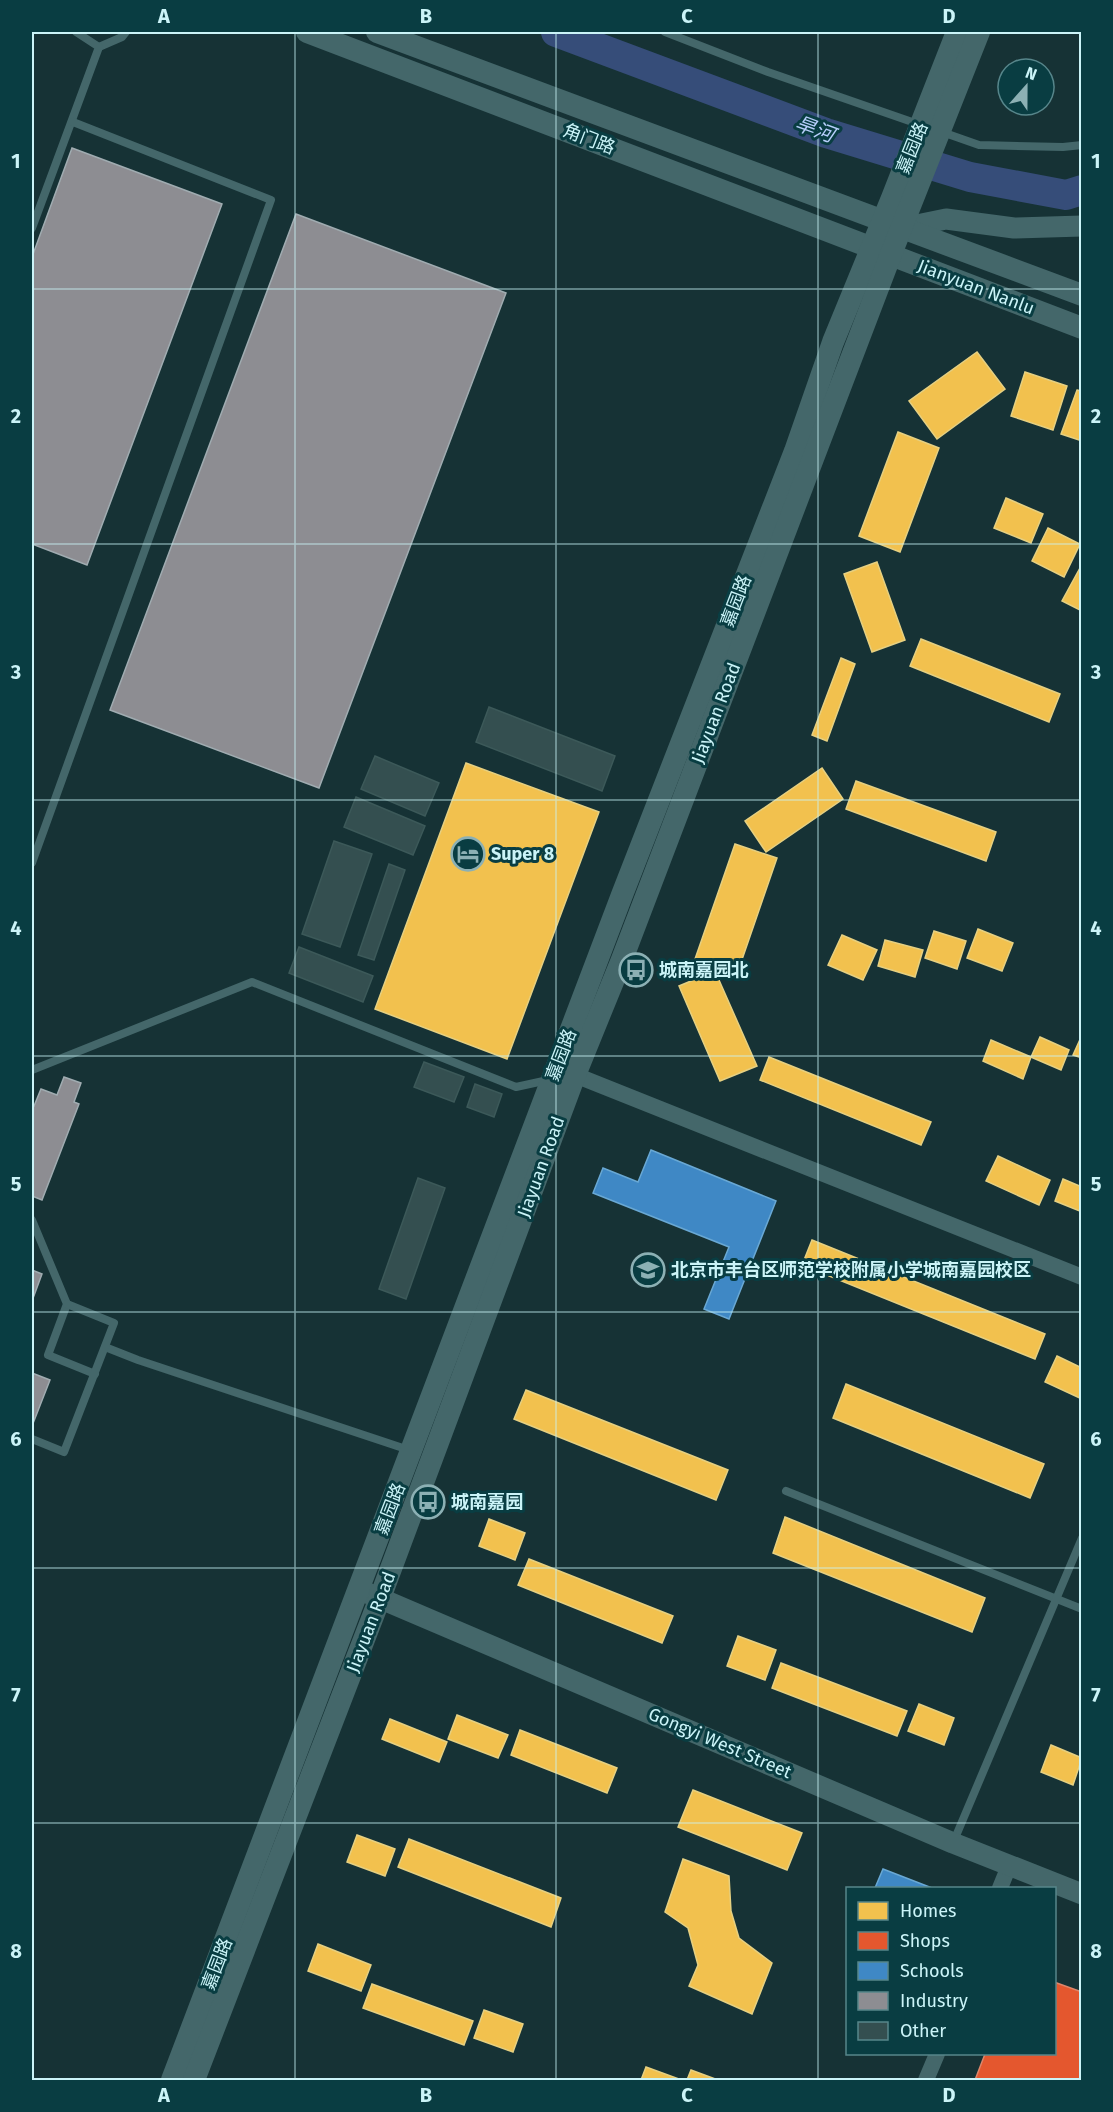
<svg xmlns="http://www.w3.org/2000/svg" width="1113" height="2112" font-family="'Fira Sans','Noto Sans SC',sans-serif">
<style>
.homes{fill:#f2c14e;stroke:#e6d081;stroke-width:1.5}
.shops{fill:#e4572e;stroke:#dc866b;stroke-width:1.5}
.schools{fill:#3f88c5;stroke:#69a8d4;stroke-width:1.5}
.industry{fill:#8d8d92;stroke:#a0acb1;stroke-width:1.5}
.lines{fill:none;stroke-linecap:round;stroke-linejoin:round}
.river{stroke:#364d79;stroke-width:30}
.building{fill:#344f50;stroke:#3c5959;stroke-width:1.5}
.service{stroke:#44676a;stroke-width:8}
.minor{stroke:#44676a;stroke-width:16}
.tertiary{stroke:#44676a;stroke-width:21}
.secondary{stroke:#44676a;stroke-width:22}
.grid{fill:none;stroke:#cbf4f8;stroke-width:1.5;stroke-opacity:0.55}
.labels{text-anchor:middle;stroke-width:6;stroke-linejoin:round;paint-order:stroke}
.street-label{font-size:18px;fill:#cbf4f8;stroke:#093d42}
.poi-label{font-size:18px;font-weight:bold;fill:#cbf4f8;stroke:#093d42;text-anchor:start}
.water-label{font-size:20px;font-style:italic;fill:#b7cefb;stroke:#093d42}
.neatline{fill:none;stroke:#cbf4f8;stroke-width:2}
.grid-label{font-size:20px;text-anchor:middle;font-weight:bold;fill:#cbf4f8}
</style>
<rect width="100%" height="100%" fill="#163235"/>
<g class="homes">
<polygon points="977,352 1005,389 937,439 909,401"/>
<polygon points="1025,372 1067,386 1053,430 1011,416"/>
<polygon points="1077,390 1082,391 1082,441 1061,434"/>
<polygon points="898,432 939,448 900,552 859,536"/>
<polygon points="1006,498 1043,514 1031,543 994,528"/>
<polygon points="1048,528 1080,544 1064,577 1032,561"/>
<polygon points="877,562 905,640 872,652 844,574"/>
<polygon points="1080,568 1082,569 1082,611 1062,601"/>
<polygon points="921,639 1060,694 1049,722 910,666"/>
<polygon points="841,658 855,664 827,741 812,735"/>
<polygon points="466,763 599,812 507,1059 375,1009"/>
<polygon points="822,768 843,799 766,852 745,821"/>
<polygon points="856,781 996,832 986,861 846,809"/>
<polygon points="735,844 777,858 737,974 695,959"/>
<polygon points="978,929 1013,943 1002,971 967,958"/>
<polygon points="934,931 966,941 957,969 925,958"/>
<polygon points="842,935 877,950 863,980 828,965"/>
<polygon points="885,940 923,950 915,977 878,966"/>
<polygon points="715,971 757,1066 720,1081 679,986"/>
<polygon points="1082,1035 1082,1058 1073,1055"/>
<polygon points="1040,1037 1069,1050 1061,1070 1031,1057"/>
<polygon points="991,1040 1031,1057 1023,1079 983,1061"/>
<polygon points="769,1057 931,1122 921,1145 760,1080"/>
<polygon points="998,1156 1050,1180 1039,1205 986,1181"/>
<polygon points="1063,1179 1082,1187 1082,1212 1055,1201"/>
<polygon points="812,1240 1045,1334 1035,1359 802,1265"/>
<polygon points="1057,1356 1082,1368 1082,1399 1045,1382"/>
<polygon points="846,1384 1044,1464 1030,1498 833,1418"/>
<polygon points="526,1390 728,1470 716,1500 514,1419"/>
<polygon points="785,1517 985,1598 972,1632 773,1553"/>
<polygon points="489,1519 525,1533 515,1560 479,1546"/>
<polygon points="529,1559 673,1616 662,1643 518,1585"/>
<polygon points="738,1636 776,1650 765,1680 727,1666"/>
<polygon points="781,1663 907,1711 897,1736 772,1688"/>
<polygon points="919,1704 954,1718 944,1745 908,1731"/>
<polygon points="457,1715 508,1735 498,1758 448,1739"/>
<polygon points="390,1719 447,1742 439,1762 382,1739"/>
<polygon points="520,1730 617,1768 607,1793 511,1755"/>
<polygon points="1051,1745 1082,1758 1073,1785 1041,1772"/>
<polygon points="693,1790 802,1833 787,1870 678,1827"/>
<polygon points="357,1835 395,1849 385,1876 347,1862"/>
<polygon points="409,1839 561,1898 551,1927 398,1867"/>
<polygon points="683,1859 729,1876 731,1911 739,1938 772,1963 752,2014 689,1986 698,1965 688,1928 665,1912"/>
<polygon points="318,1944 371,1965 361,1991 308,1971"/>
<polygon points="372,1984 473,2021 464,2045 363,2008"/>
<polygon points="484,2010 523,2024 513,2052 474,2038"/>
<polygon points="646,2067 679,2079 679,2080 641,2080"/>
<polygon points="691,2070 718,2080 687,2080"/>
</g>
<polygon class="shops" points="1054,1982 1082,1992 1082,2080 975,2080 985,2054 1054,2054"/>
<g class="schools">
<polygon points="651,1150 776,1201 729,1319 704,1309 729,1247 593,1193 603,1168 638,1182"/>
<polygon points="883,1869 932,1888 875,1888"/>
</g>
<g class="industry">
<polygon points="72,148 222,204 87,565 32,544 32,257"/>
<polygon points="296,214 506,293 319,788 110,710"/>
<polygon points="64,1077 81,1083 74,1102 79,1104 42,1200 32,1196 32,1105 34,1106 41,1089 57,1095"/>
<polygon points="32,1270 42,1274 32,1301"/>
<polygon points="32,1373 50,1380 32,1426"/>
</g>
<g class="lines">
<polyline class="river" points="556,32 826,133 970,177 1066,195 1082,190"/>
</g>
<g class="building">
<polygon points="489,707 615,756 602,791 476,742"/>
<polygon points="375,756 439,783 425,816 361,789"/>
<polygon points="356,797 425,826 413,855 344,827"/>
<polygon points="334,841 372,854 340,947 302,934"/>
<polygon points="389,864 405,870 374,960 358,955"/>
<polygon points="299,947 373,976 363,1002 289,973"/>
<polygon points="424,1062 464,1077 454,1102 414,1087"/>
<polygon points="475,1084 502,1094 494,1117 467,1107"/>
<polygon points="418,1178 445,1188 406,1299 379,1289"/>
</g>
<g class="lines">
<g class="service">
<polyline points="665,32 768,72 918,124"/>
<polyline points="99,47 122,37 126,32"/>
<polyline points="942,132 979,145 1063,147 1082,145"/>
<polyline points="32,228 99,47 76,32"/>
<polyline points="32,863 271,200 73,122"/>
<polyline points="32,1070 252,982 516,1087 548,1080"/>
<polyline points="32,1220 67,1304 48,1355 95,1374"/>
<polyline points="105,1347 138,1360 409,1450"/>
<polyline points="32,1439 64,1452 114,1323 67,1304"/>
<polyline points="786,1491 1082,1609"/>
<polyline points="953,1843 1082,1538"/>
</g>
<g class="minor">
<polyline points="575,1075 1082,1277"/>
<polyline points="1000,1888 1009,1866"/>
<polyline points="926,2080 937,2054"/>
</g>
<g class="tertiary">
<polyline points="902,228 946,219 1014,228 1082,226"/>
<polyline points="365,1592 953,1843 1082,1894"/>
</g>
<g class="secondary">
<polyline points="307,32 1082,328"/>
<polyline points="377,32 1082,295"/>
<polyline points="172,2080 622,895 795,451 833,342 892,198 957,32"/>
<polyline points="194,2080 380,1598 575,1075 621,962 891,254 979,32"/>
</g>
</g>
<path class="grid" d="M295 32V2080M556 32V2080M818 32V2080M32 289H1082M32 544H1082M32 800H1082M32 1056H1082M32 1312H1082M32 1568H1082M32 1823H1082"/>
<defs>
<g id="hotel-ring" transform="scale(1.725)"><circle r="9.5" fill="#093d42" stroke="#8cb0b4" stroke-width="1.5"/><path d="M-6-4.5h1.5V1H6V5H4.5V3h-9V5H-6ZM-4 0a1.8 1.8 0 1 1 3.6 0ZM.5 0V-2.5h3Q6-2.5 6 0Z" fill="#8cb0b4"/></g>
<g id="bus-ring" transform="scale(1.725)"><circle r="9.5" fill="#093d42" stroke="#8cb0b4" stroke-width="1.5"/><path d="M-5-6H5V4H4V6H2V4H-2V6H-4V4H-5ZM-3.5-4V0h7V-4ZM-3.5 1.2v1.5H-2V1.2ZM2 1.2v1.5H3.5V1.2Z" fill="#8cb0b4"/></g>
<g id="school-ring" transform="scale(1.725)"><circle r="9.5" fill="#093d42" stroke="#8cb0b4" stroke-width="1.5"/><path d="M0-5L7-2L0 1L-7-2ZM-4 1L0 2.5L4 1V4Q0 6-4 4Z" fill="#8cb0b4"/></g>
</defs>
<g fill-rule="evenodd">
<use href="#hotel-ring" x="468" y="854"/>
<use href="#bus-ring" x="636" y="970"/>
<use href="#school-ring" x="648" y="1270"/>
<use href="#bus-ring" x="428" y="1502"/>
</g>
<g class="labels">
<g class="street-label">
<text transform="translate(589 139) rotate(21)" y="6">角门路</text>
<text transform="translate(912 148) rotate(-68)" y="6">嘉园路</text>
<text transform="translate(976 287) rotate(21)" y="6">Jianyuan Nanlu</text>
<text transform="translate(736 601) rotate(-69)" y="6">嘉园路</text>
<text transform="translate(716 713) rotate(-69)" y="6">Jiayuan Road</text>
<text transform="translate(561 1055) rotate(-69)" y="6">嘉园路</text>
<text transform="translate(541 1167) rotate(-70)" y="6">Jiayuan Road</text>
<text transform="translate(390 1509) rotate(-69)" y="6">嘉园路</text>
<text transform="translate(371 1622) rotate(-69)" y="6">Jiayuan Road</text>
<text transform="translate(720 1743) rotate(23)" y="6">Gongyi West Street</text>
<text transform="translate(217 1964) rotate(-69)" y="6">嘉园路</text>
</g>
<g class="poi-label">
<text x="491" y="860">Super 8</text>
<text x="659" y="976">城南嘉园北</text>
<text x="671" y="1276">北京市丰台区师范学校附属小学城南嘉园校区</text>
<text x="451" y="1508">城南嘉园</text>
</g>
<g class="water-label">
<text transform="translate(815 129) rotate(20)" y="7">旱河</text>
</g>
</g>
<rect width="1113" height="2112" fill="none" stroke="#093d42" stroke-width="66"/>
<rect x="846" y="1887" width="210" height="168" fill="#093d42" stroke="#57868b" stroke-width="1.5"/>
<rect x="858" y="1902" width="30" height="18" fill="#f2c14e" stroke="#57868b" stroke-width="1.5"/>
<text x="900" y="1917" font-size="18" fill="#cbf4f8">Homes</text>
<rect x="858" y="1932" width="30" height="18" fill="#e4572e" stroke="#57868b" stroke-width="1.5"/>
<text x="900" y="1947" font-size="18" fill="#cbf4f8">Shops</text>
<rect x="858" y="1962" width="30" height="18" fill="#3f88c5" stroke="#57868b" stroke-width="1.5"/>
<text x="900" y="1977" font-size="18" fill="#cbf4f8">Schools</text>
<rect x="858" y="1992" width="30" height="18" fill="#8d8d92" stroke="#57868b" stroke-width="1.5"/>
<text x="900" y="2007" font-size="18" fill="#cbf4f8">Industry</text>
<rect x="858" y="2022" width="30" height="18" fill="#344f50" stroke="#57868b" stroke-width="1.5"/>
<text x="900" y="2037" font-size="18" fill="#cbf4f8">Other</text>
<g transform="translate(1026 87) rotate(21)"><circle r="28" fill="#093d42" stroke="#57868b" stroke-width="1.5"/>
<path d="M0-4.5L10 22L0 15L-10 22Z" fill="#8cb0b4"/>
<text y="-9" font-size="16" font-weight="bold" text-anchor="middle" fill="#cbf4f8">N</text>
</g>
<rect x="33" y="33" width="1047" height="2046" class="neatline"/>
<g class="grid-label">
<text x="164" y="23">A</text>
<text x="426" y="23">B</text>
<text x="687" y="23">C</text>
<text x="949" y="23">D</text>
<text x="16" y="168">1</text>
<text x="1096" y="168">1</text>
<text x="16" y="423">2</text>
<text x="1096" y="423">2</text>
<text x="16" y="679">3</text>
<text x="1096" y="679">3</text>
<text x="16" y="935">4</text>
<text x="1096" y="935">4</text>
<text x="16" y="1191">5</text>
<text x="1096" y="1191">5</text>
<text x="16" y="1446">6</text>
<text x="1096" y="1446">6</text>
<text x="16" y="1702">7</text>
<text x="1096" y="1702">7</text>
<text x="16" y="1958">8</text>
<text x="1096" y="1958">8</text>
<text x="164" y="2102">A</text>
<text x="426" y="2102">B</text>
<text x="687" y="2102">C</text>
<text x="949" y="2102">D</text>
</g>
</svg>
